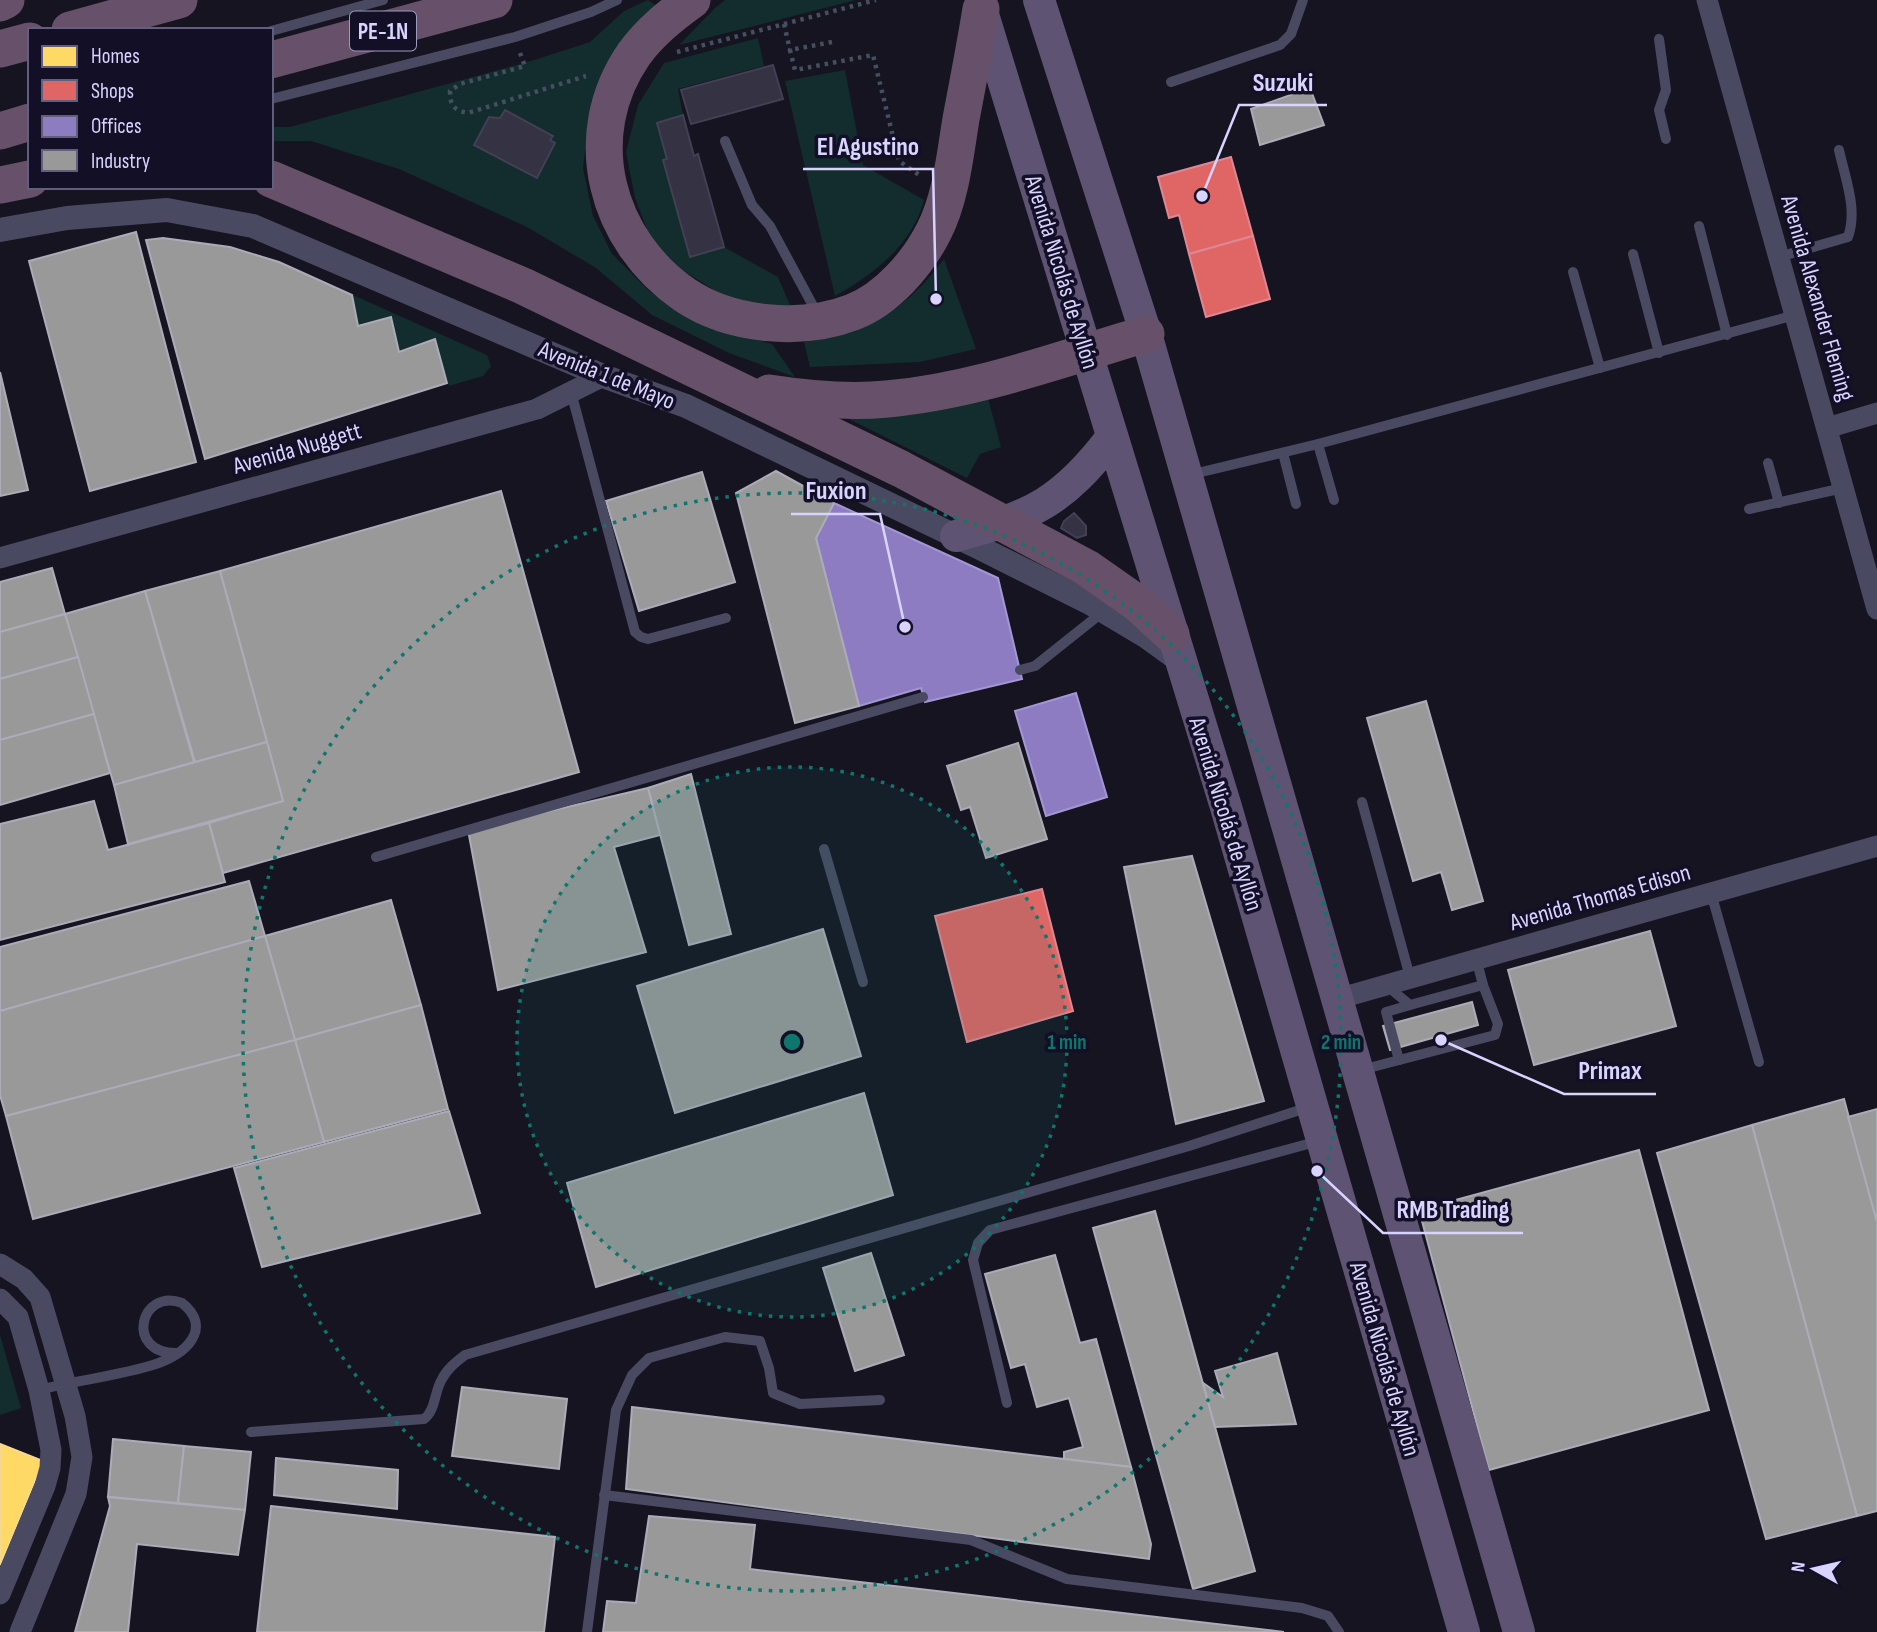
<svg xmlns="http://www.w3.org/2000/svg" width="1877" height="1632" font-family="'Sofia Sans Condensed',sans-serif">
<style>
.green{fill:#132c2d}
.homes{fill:#ffd966;stroke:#f4d894;stroke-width:2}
.shops{fill:#e06666;stroke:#de8794;stroke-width:2}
.offices{fill:#8e7cc3;stroke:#a496d5;stroke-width:2}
.industry{fill:#999;stroke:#acabb8;stroke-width:2}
.building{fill:#343243;stroke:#433f54;stroke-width:2}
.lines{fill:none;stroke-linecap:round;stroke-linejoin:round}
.path{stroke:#44505f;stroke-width:4.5;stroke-dasharray:3.5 5;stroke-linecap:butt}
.service{stroke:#4a4962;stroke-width:10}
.minor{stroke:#4a4962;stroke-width:21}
.tertiary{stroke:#4a4962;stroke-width:24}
.primary{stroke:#5e5373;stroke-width:32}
.motorway{stroke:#67516a;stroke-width:37}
.ring{fill:none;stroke:#0f766e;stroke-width:3.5;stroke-dasharray:3.5 7}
.labels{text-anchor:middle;stroke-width:7;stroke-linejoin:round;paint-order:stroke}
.shield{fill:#130f26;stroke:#9e99be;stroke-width:2}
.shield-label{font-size:23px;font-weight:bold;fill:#d9d4ff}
.street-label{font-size:24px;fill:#d9d4ff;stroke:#130f26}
.centre{fill:#0f766e;stroke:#130f26;stroke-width:3.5}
.ring-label{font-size:21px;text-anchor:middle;font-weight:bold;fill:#0f766e;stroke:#130f26;stroke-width:7;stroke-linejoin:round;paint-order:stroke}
.leader{fill:none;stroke:#d9d4ff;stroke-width:2.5}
.callout-dot{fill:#d9d4ff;stroke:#130f26;stroke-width:2.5}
.callout-label{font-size:26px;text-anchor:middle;font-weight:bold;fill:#d9d4ff;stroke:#130f26;stroke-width:7;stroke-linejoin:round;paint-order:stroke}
</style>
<rect width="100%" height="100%" fill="#161421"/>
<g class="green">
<polygon points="648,0 660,8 589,119 583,168 593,216 612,254 648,290 683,314 713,328 772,344 795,377 729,353 652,315 596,268 527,227 399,169 311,141 271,141 271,127 290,127 531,61 590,42 624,11"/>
<polygon points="725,0 856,0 679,45 715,8"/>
<polygon points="758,38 764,66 678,89 683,115 657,123 667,159 663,161 690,257 724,247 778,277 790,305 759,305 722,295 681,269 651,240 635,198 626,152 638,105 664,63"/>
<path d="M845 70 863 165 924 200C913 244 873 275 835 296L785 81Z"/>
<path d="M944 259 976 349 920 362 810 367 804 342C867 335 906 309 944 259Z"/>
<polygon points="353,295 487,355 491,366 483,376 449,386 435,339 399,351 391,316 358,325"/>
<polygon points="986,391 1001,447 980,454 967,478 837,413"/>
<polygon points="0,1335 21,1408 0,1415"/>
</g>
<polygon class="homes" points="0,1444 43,1461 0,1565"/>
<g class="shops">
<polygon points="1231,157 1253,236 1189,254 1179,215 1169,218 1158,177"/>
<polygon points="1253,236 1270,299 1206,317 1189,254"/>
<polygon points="1042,889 1073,1011 967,1042 935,916"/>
</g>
<g class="offices">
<polygon points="834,503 998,578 1022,679 925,702 921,688 859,706 816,538"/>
<polygon points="1076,693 1107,797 1046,816 1015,711"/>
</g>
<g class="industry">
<polygon points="1310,88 1324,125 1260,145 1251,109"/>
<polygon points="136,232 196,462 90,491 29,261"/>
<polygon points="163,238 230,247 279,262 352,295 358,326 391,317 399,352 435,339 447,383 205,459 146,240"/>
<polygon points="0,372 28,490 0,496"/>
<polygon points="776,471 834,503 816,538 859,706 795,723 736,493"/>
<polygon points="702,472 735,582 639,611 606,501"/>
<polygon points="501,491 579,772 223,873 209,823 283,801 220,571"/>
<polygon points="52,568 65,614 0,632 0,582"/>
<polygon points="220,571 267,742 195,762 145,591"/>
<polygon points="145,591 194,762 114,785 65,614"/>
<polygon points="65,614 78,657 0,679 0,632"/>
<polygon points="78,657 94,714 0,740 0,679"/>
<polygon points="1426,701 1483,901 1452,910 1441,872 1413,881 1367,718"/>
<polygon points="94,714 110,773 0,805 0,740"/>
<polygon points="267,742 283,801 128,844 114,785"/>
<polygon points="1018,743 1047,839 986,858 970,807 961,810 947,766"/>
<polygon points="691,774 731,934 689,945 648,788"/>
<polygon points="648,788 660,835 614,847 646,952 498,990 468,830"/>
<polygon points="94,801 108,850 209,823 225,882 0,940 0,824"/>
<polygon points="1192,856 1264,1101 1176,1124 1124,867"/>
<polygon points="249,881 265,936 0,1011 0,947"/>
<polygon points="391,900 421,1005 295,1040 265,936"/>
<polygon points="823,929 861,1056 675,1113 637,986"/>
<polygon points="1650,931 1676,1026 1534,1065 1508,970"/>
<polygon points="265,936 295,1040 6,1116 0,1095 0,1011"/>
<polygon points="1472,1002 1478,1025 1390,1050 1383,1026"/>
<polygon points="421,1005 448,1109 324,1142 295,1040"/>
<polygon points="295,1040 324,1142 33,1219 6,1116"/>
<polygon points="864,1093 893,1195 596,1287 567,1183"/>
<polygon points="1844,1099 1877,1222 1877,1511 1857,1516 1752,1125"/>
<polygon points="1877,1109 1877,1222 1848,1117"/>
<polygon points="449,1111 480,1213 262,1267 234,1168"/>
<polygon points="1752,1125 1857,1516 1766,1539 1657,1153"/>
<polygon points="1639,1150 1709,1410 1489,1470 1419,1210"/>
<polygon points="1155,1211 1255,1571 1193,1589 1093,1228"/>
<polygon points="871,1253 904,1355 855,1371 823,1268"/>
<polygon points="1055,1255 1080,1343 1096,1339 1131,1467 1064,1459 1064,1452 1083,1447 1069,1398 1037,1407 1025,1364 1011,1368 985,1274"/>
<polygon points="1277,1353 1296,1424 1215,1427 1203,1383 1223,1397 1215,1371"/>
<polygon points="462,1387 567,1399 559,1469 452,1456"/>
<polygon points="632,1407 1131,1467 1151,1544 1149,1559 626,1489"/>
<polygon points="113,1439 184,1446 178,1503 108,1497"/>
<polygon points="184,1446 251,1452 245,1510 178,1503"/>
<polygon points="276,1458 398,1470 397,1509 274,1495"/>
<polygon points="108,1497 245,1510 238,1555 137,1544 128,1632 75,1632 110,1506"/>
<polygon points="271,1506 555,1537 544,1632 257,1632"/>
<polygon points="649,1516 755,1525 750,1569 1284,1632 603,1632 607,1601 636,1603"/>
</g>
<g class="building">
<polygon points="773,65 783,99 691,124 681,90"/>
<polygon points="505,110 553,136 550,140 555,143 537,178 474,145 489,117 500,118"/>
<polygon points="683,115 694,156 698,154 724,247 690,257 663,160 667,159 657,123"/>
<polygon points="1074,513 1086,526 1086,535 1077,538 1061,528 1064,521"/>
</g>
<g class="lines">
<g class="path">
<polyline points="784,24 790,50"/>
<polyline points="832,42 790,50 795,70 873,55 899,161 922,177"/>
<polyline points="677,52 876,0"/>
<path d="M520 53 525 66 460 84 450 91C450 106 454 110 468 113L586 76"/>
</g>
<g class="service">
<polyline points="271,31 383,0"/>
<polyline points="1659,39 1666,90 1659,110 1666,139"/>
<polyline points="1171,82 1280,45 1291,34 1303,0"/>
<polyline points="271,99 515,37 591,12 617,0"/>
<polyline points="725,141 752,205 770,226 818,315"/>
<polyline points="1699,226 1727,335"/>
<polyline points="1633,254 1659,353"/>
<path d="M1779 257 1848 237C1858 209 1845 178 1839 150"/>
<polyline points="1573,272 1600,368"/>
<polyline points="571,392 635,632 641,637 648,639 726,618"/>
<polyline points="1318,444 1334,500"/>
<polyline points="1283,453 1296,504"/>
<polyline points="1768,463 1779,503"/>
<polyline points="1189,475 1318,444 1795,315"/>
<polyline points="1749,509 1843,488"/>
<polyline points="1020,670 1035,666 1104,611"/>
<polyline points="1362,802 1410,977"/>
<polyline points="824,849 863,982"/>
<polyline points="376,857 923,697"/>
<polyline points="1711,893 1759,1062"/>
<polyline points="1387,986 1410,1005 1483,985"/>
<polyline points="1399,1060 1386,1012 1410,1005"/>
<polyline points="1361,1070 1495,1035 1498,1024 1483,985 1476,958"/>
<path d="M39 1390C77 1380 119 1376 156 1364 185 1355 214 1328 182 1303 140 1287 124 1354 177 1353"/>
<polyline points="1007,1403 973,1260 978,1243 990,1230 1319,1141"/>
<path d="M251 1432 424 1419C436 1410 434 1392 442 1379 447 1369 456 1362 465 1355L1189 1146 1309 1107"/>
<polyline points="604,1495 971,1540 1067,1579 1302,1608 1328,1616 1339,1632"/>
<polyline points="587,1632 616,1410 632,1375 649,1358 725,1337 760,1341 769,1368 773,1393 800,1404 880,1400"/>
</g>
<g class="minor">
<polyline points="1707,0 1877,609"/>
<polyline points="1827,428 1877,413"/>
<polyline points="0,558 537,409 603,376"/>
<polyline points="1337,999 1877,846"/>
<polyline points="0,1264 24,1279 40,1297 75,1416 82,1457 76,1494 20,1632"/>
<polyline points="0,1299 18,1317 39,1390 51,1450 50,1468 45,1486 0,1594"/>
</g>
<polyline class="tertiary" points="0,230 67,218 167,210 253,226 603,376 686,406 980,548 1090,603 1147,637 1176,658"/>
<g class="primary">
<polyline points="1039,0 1146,334 1519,1632"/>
<polyline points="981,8 1226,807 1464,1632"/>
<path d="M956 536C1032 516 1063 502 1112 437"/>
</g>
<g class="motorway">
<path d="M692 0C670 16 650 32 634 54 577 136 606 241 685 295 731 326 802 332 853 312 887 299 918 263 934 231 951 198 955 155 961 119 968 82 975 46 981 9"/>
<polyline points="0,3 6,0"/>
<polyline points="70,30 179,0"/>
<polyline points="0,49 30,41"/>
<polyline points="271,60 494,0"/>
<polyline points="0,131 30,122"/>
<polyline points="271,179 523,286 901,469 1087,568 1137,603 1171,634"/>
<polyline points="0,185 30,179"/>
<path d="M769 393C808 399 847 403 887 399 975 391 1061 359 1146 334"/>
</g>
</g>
<circle cx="792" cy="1042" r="275" fill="#0f766e" fill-opacity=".12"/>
<g class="ring">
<circle cx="792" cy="1042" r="275"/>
<circle cx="792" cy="1042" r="549"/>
</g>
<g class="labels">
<rect class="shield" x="350" y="11.5" width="66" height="39" rx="5"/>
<g class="shield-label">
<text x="383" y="39">PE-1N</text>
</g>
<g class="street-label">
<text transform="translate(1062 272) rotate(73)" y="8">Avenida Nicolás de Ayllón</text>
<text transform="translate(1818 298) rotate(74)" y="8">Avenida Alexander Fleming</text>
<text transform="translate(607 375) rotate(22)" y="8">Avenida 1 de Mayo</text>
<text transform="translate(297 448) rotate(-16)" y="8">Avenida Nuggett</text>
<text transform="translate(1226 814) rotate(73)" y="8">Avenida Nicolás de Ayllón</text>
<text transform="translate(1600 897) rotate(-16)" y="8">Avenida Thomas Edison</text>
<text transform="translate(1385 1359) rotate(74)" y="8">Avenida Nicolás de Ayllón</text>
</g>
</g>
<circle cx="792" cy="1042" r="10" class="centre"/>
<g class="ring-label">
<text x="1067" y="1049">1 min</text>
<text x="1341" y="1049">2 min</text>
</g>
<path class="leader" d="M1202 196L1239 105H1327M936 299L933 169H803M905 627L880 514H791M1441 1040L1564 1094H1656M1317 1171L1383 1233H1523"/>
<g class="callout-dot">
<circle cx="1202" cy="196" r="7"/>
<circle cx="936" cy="299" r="7"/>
<circle cx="905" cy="627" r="7"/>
<circle cx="1441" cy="1040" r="7"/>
<circle cx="1317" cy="1171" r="7"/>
</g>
<g class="callout-label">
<text x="1283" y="91">Suzuki</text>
<text x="868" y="155">El Agustino</text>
<text x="836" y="499">Fuxion</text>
<text x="1610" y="1079">Primax</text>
<text x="1453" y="1218">RMB Trading</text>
</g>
<rect x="28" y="28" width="245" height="161" fill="#130f26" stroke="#625e7d" stroke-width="2"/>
<rect x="42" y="46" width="35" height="21" fill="#ffd966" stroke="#625e7d" stroke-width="2"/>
<text x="91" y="63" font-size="21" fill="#d9d4ff">Homes</text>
<rect x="42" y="80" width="35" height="21" fill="#e06666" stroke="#625e7d" stroke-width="2"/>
<text x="91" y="98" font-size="21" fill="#d9d4ff">Shops</text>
<rect x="42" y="116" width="35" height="21" fill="#8e7cc3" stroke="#625e7d" stroke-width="2"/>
<text x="91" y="133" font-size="21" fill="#d9d4ff">Offices</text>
<rect x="42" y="150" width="35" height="21" fill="#999999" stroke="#625e7d" stroke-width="2"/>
<text x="91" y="168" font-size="21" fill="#d9d4ff">Industry</text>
<g transform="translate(1814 1569) rotate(278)" stroke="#130f26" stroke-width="5" paint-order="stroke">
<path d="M0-5L12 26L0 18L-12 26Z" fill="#d9d4ff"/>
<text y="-10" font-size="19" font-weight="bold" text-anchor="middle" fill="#d9d4ff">N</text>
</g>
</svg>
